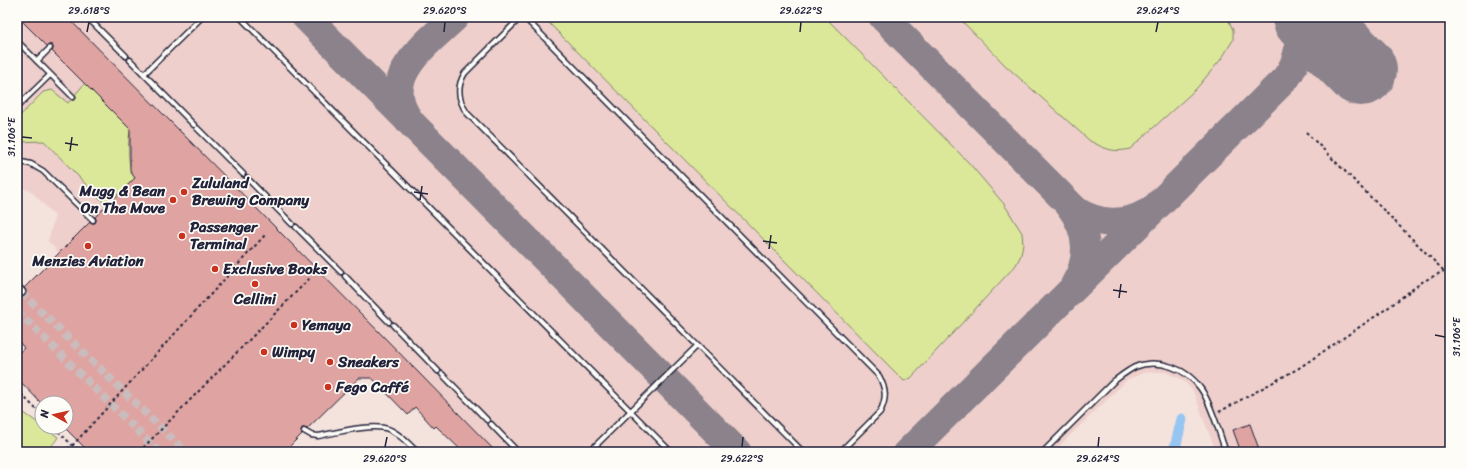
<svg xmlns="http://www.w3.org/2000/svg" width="1467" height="469" font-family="Sriracha,sans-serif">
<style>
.built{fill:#eecfcb}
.green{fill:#dbe799;stroke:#7e846a}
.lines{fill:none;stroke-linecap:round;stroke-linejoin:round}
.canal{stroke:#96c5f1;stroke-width:11}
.taxiway{stroke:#8b828c;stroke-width:29}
.runway{stroke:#8b828c;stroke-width:72}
.building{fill:#dfa4a1;stroke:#22223b}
.minor-tunnel{stroke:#cabcbd;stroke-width:8;stroke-dasharray:8 4;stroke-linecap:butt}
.service-casing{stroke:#22223b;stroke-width:7}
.minor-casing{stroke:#22223b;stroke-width:11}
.path{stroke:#22223b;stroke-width:2;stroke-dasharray:3 3;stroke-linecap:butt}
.service{stroke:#fdfcf7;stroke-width:4}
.minor{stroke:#fdfcf7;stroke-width:8}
.ticks{fill:none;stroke:#22223b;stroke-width:1.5}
.poi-dot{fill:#c8321e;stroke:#fdfcf7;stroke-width:1.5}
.labels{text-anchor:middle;stroke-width:3.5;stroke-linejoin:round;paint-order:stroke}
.poi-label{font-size:15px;font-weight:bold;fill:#22223b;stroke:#fdfcf7;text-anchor:start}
.neatline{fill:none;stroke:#22223b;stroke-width:1.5}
.ticks-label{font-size:10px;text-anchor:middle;fill:#22223b}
</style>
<rect width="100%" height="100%" fill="#f4e2dd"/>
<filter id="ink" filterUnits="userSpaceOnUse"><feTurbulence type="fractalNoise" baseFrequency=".025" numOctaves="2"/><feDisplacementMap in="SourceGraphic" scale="8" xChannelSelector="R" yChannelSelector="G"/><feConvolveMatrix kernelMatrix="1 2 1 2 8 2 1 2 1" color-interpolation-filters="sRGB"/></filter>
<g filter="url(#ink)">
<polygon class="built" points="17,17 1450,17 1450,452 1216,452 1193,391 1187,384 1179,378 1165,372 1152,372 1144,373 1128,379 1053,452 463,452 437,426 434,428 415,407 408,415 372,379 363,378 362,376 284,452 89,452 65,427 66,427 66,403 42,404 17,378 17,355 24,348 17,339 17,295 59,253 48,241 55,216 31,191 17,186"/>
<g class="green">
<polygon points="543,17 825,17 969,163 1004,204 1022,233 1023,244 1021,255 1016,265 911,378 904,381"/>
<path d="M958 17H1227L1233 30V40L1222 58 1196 89 1130 149C1112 153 1106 149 1090 141L1006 66Z"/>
<path d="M85 83 131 130C127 138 128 168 133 175L137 176 107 206 44 141 17 142V119L43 92 52 90 68 103Z"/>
<path d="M17 408 58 437C46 457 37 452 17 452Z"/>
</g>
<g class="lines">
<polyline class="canal" points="1174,452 1182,419"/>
<g class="taxiway">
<polyline points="306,17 737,452"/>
<path d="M883 17 1076 211C1098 225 1125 226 1147 213"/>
<path d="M409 120C378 77 427 44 455 17"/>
<path d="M1070 206C1088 230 1091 258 1075 284"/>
<path d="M908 452 1286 78C1298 62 1304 37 1297 17"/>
</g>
<polyline class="runway" points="1308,17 1361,70"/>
</g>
<g class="building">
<polygon points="18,17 75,17 71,21 379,332 496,452 463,452 436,426 434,428 415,407 408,415 372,378 359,378 307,429 302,428 301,431 302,434 284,452 89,452 66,429 66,403 41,403 17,378 17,355 24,348 17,339 17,296 20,297 25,296 26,291 24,288 90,222 95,223 96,220 95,217 135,178 130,171 130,129 52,51 53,49 52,45 49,45 47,46"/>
<polygon points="1250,424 1260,452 1241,452 1233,430"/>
</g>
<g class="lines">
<g class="minor-tunnel">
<polyline points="21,292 186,452"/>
<polyline points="17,311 159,452"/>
</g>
<g class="service-casing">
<g id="service">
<polyline points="87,17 126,56"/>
<polyline points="240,17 671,452"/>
<path d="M521 17 465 73C456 87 458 100 467 113L803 452"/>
<path d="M524 17 879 376C886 389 887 398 880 412L840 452"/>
<polyline points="17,41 73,97"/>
<polyline points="130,60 194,125"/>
<polyline points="37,61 50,48"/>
<polyline points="144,74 202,17"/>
<polyline points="17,107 50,75"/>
<polyline points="197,128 243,174"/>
<polyline points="17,161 31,164 43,171 93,220"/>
<polyline points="247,178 292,224"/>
<polyline points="296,227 341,272"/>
<polyline points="345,276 389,322"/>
<polyline points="393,325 438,371"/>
<polyline points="442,374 487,420"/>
<polyline points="491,424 518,452"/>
<path d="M304 431 311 435 318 436C335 433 373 423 388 429 399 433 409 444 417 452"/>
<polyline points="589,452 697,346"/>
<path d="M1043 452 1114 381C1121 376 1127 371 1135 367 1158 358 1187 368 1201 389 1212 405 1219 433 1226 452"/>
</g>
</g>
<g class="minor-casing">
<polyline id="minor" points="17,288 21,292"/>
</g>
<g class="path">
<polyline points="1306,132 1450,277"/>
<polyline points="17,390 42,415"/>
<polyline points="1219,412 1299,368 1389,307 1422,282 1444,271"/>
<polyline points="54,427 79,452"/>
<polyline points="62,452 72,446 265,235"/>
<polyline points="139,452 310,278"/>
</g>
<use href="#service" class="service"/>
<use href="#minor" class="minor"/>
</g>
</g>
<path class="ticks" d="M87 32 89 22M444 32 445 22M800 32 801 22M1156 32 1158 22M22 137 32 138M65 143 78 145M70 151 72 137M414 192 428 194M420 200 422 186M763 241 777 243M769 249 771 235M1113 290 1127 292M1119 298 1121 284M1435 335 1445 337M385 447 387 437M742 447 743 437M1098 447 1099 437"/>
<g class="poi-dot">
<circle cx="184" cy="192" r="4"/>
<circle cx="173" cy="200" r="4"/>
<circle cx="182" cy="236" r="4"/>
<circle cx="88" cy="246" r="4"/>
<circle cx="215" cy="269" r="4"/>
<circle cx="255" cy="284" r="4"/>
<circle cx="294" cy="325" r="4"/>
<circle cx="264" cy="352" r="4"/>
<circle cx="330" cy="362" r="4"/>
<circle cx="328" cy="387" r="4"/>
</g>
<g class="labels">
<g class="poi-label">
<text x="192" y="188">Zululand<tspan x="192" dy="17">Brewing Company</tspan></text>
<text x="165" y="196" text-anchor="end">Mugg &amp; Bean<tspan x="165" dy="17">On The Move</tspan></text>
<text x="190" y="232">Passenger<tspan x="190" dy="17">Terminal</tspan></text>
<text x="88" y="266" text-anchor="middle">Menzies Aviation</text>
<text x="223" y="274">Exclusive Books</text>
<text x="255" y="304" text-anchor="middle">Cellini</text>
<text x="302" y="330">Yemaya</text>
<text x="272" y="357">Wimpy</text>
<text x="338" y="367">Sneakers</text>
<text x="336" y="392">Fego Caffé</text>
</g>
</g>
<rect width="1467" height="469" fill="none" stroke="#fdfcf7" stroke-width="44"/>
<g transform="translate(54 415) rotate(278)"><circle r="19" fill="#fdfcf7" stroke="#a5a5ac"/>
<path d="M0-3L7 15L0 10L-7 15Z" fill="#c8321e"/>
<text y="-6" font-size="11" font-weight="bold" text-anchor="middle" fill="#22223b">N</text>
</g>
<rect x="22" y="22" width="1423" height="425" class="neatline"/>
<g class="ticks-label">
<text x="89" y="14">29.618°S</text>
<text x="445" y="14">29.620°S</text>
<text x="801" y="14">29.622°S</text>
<text x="1158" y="14">29.624°S</text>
<text transform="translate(11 137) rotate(-90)" y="4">31.106°E</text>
<text transform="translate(1456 337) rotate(-90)" y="4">31.106°E</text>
<text x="385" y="462">29.620°S</text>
<text x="742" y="462">29.622°S</text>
<text x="1098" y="462">29.624°S</text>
</g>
</svg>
